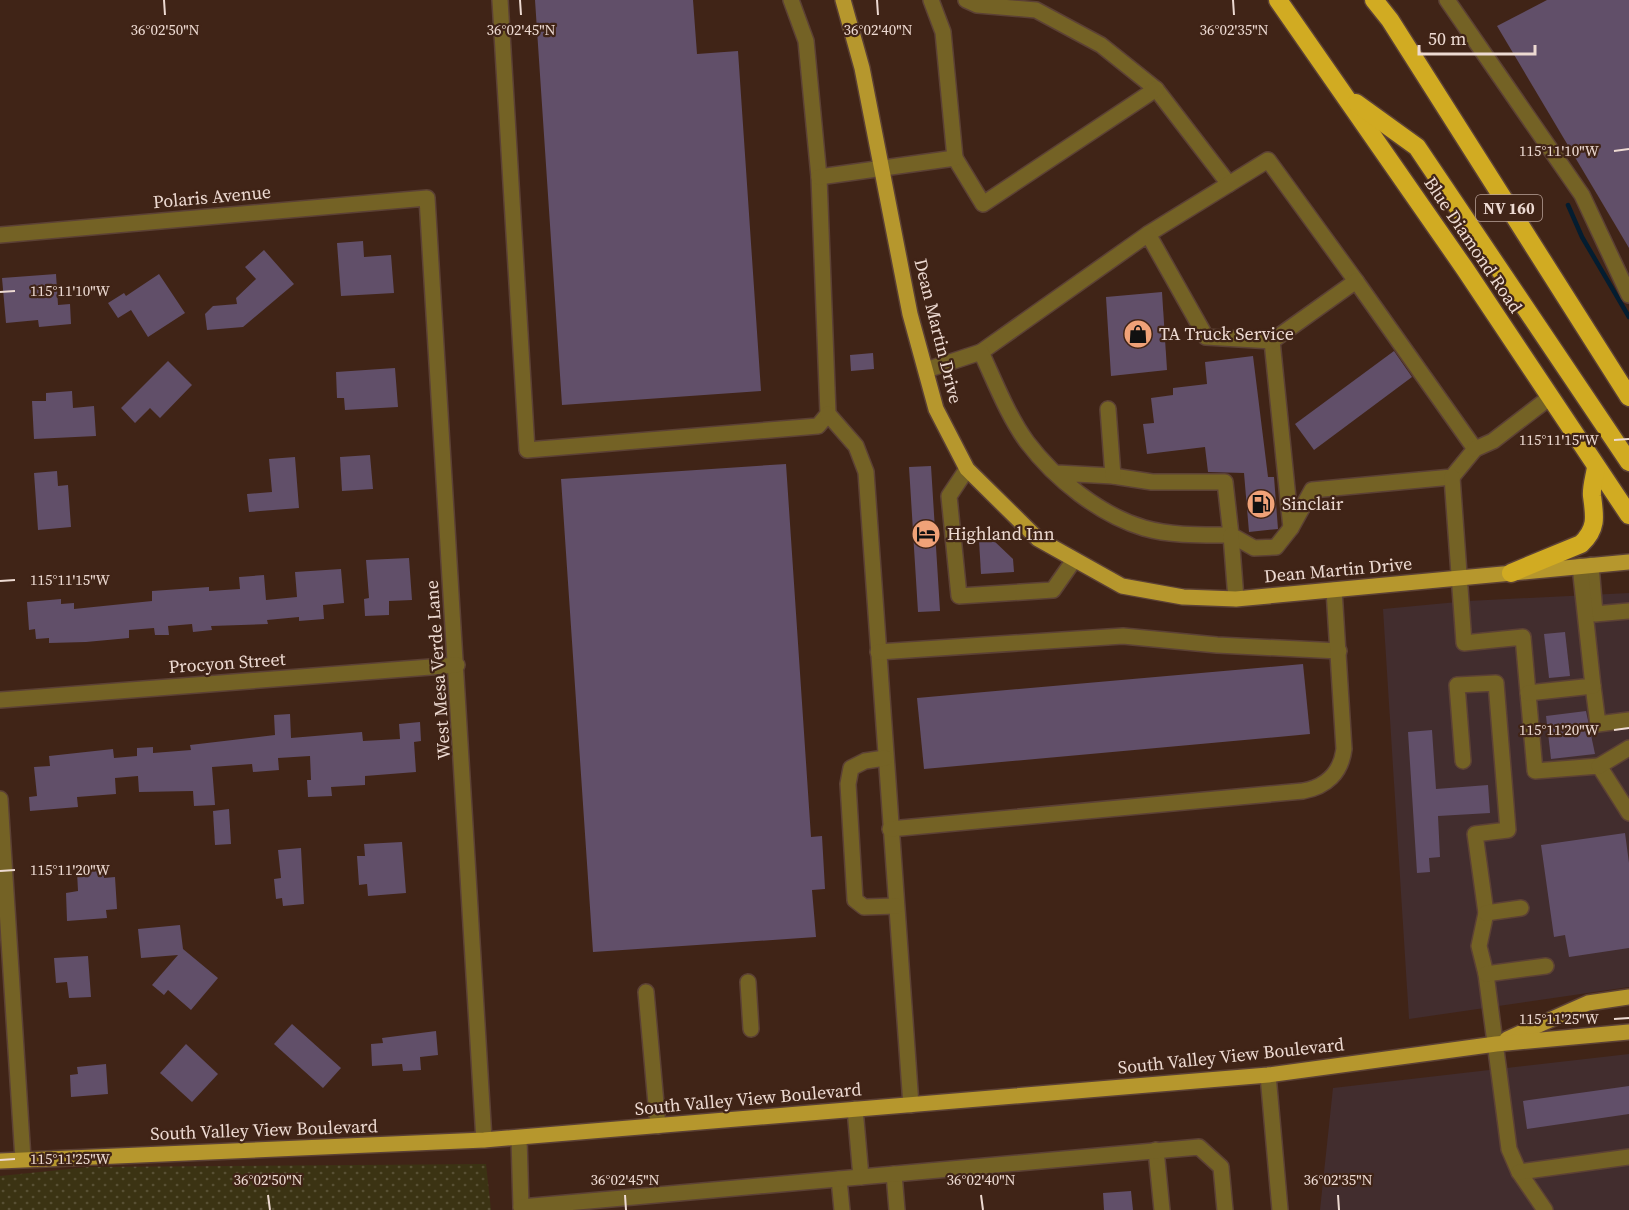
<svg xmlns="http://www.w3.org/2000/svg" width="1629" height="1210" font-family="'Source Serif 4',serif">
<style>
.commercial{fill:#422d2e}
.sand{fill:url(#sand-dots)}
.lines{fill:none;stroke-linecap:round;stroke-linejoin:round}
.stream{stroke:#041d30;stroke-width:4.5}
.building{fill:#614f69}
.minor-casing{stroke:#5c4135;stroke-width:18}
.major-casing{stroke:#5c4135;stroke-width:18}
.highway-casing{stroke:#5c4135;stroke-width:21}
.minor{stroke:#746225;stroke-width:15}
.major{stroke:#b6972d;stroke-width:15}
.highway{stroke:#d1ab22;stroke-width:18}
.ticks{fill:none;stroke:#eddad2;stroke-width:2}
.labels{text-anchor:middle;stroke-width:4.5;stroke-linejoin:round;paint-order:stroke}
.shield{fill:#402417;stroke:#b9a39a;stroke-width:1.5}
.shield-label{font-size:16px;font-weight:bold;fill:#eddad2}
.street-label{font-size:18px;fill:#eddad2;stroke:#402417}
.poi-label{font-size:18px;fill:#eddad2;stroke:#402417;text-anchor:start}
.ticks-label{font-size:15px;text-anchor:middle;fill:#eddad2;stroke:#402417;stroke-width:4.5;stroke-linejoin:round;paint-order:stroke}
</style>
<defs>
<pattern id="sand-dots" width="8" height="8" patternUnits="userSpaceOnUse" patternTransform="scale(1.5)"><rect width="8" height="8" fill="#3b3313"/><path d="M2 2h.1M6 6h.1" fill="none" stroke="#585034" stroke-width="1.8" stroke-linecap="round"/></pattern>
</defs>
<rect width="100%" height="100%" fill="#402417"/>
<g class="commercial">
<polygon points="1629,593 1629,987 1409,1019 1383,609 1468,601"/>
<polygon points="1629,1054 1629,1210 1320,1210 1333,1088"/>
</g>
<polygon class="sand" points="486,1164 491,1210 0,1210 0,1176 89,1167"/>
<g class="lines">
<polyline class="stream" points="1568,205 1582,237 1629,317"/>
</g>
<g class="building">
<polygon points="535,0 693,0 697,54 738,51 761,391 562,405"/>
<polygon points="1547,0 1629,0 1629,248 1497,26"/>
<polygon points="363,241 364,257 391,255 394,293 341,296 337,243"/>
<polygon points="264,250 294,284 243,327 207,330 205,314 213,306 237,304 236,298 256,279 245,267"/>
<polygon points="56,274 58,305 70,304 71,324 39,327 38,320 6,323 2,278"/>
<polygon points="159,274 185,313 148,337 131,310 118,318 108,303 124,293 126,296"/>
<polygon points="1162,292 1167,370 1111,376 1106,297"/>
<polygon points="1394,351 1412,377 1314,450 1295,424"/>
<polygon points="873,353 874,369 851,371 850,355"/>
<polygon points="1253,356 1268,477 1274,477 1278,529 1249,532 1244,473 1208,472 1205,447 1147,454 1143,424 1154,423 1151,398 1173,395 1173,388 1207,384 1205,362"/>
<polygon points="168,361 192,385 160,418 150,408 135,423 121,408"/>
<polygon points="395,368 398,407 345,410 344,398 337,398 336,372"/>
<polygon points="72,391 73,408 94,406 96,436 34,439 32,401 46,401 46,393"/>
<polygon points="370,455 373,489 342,491 340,457"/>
<polygon points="295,457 299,508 249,512 247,494 272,492 269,459"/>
<polygon points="786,464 811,837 822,836 825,889 812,890 816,937 593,952 561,479"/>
<polygon points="931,466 940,611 918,612 909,467"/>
<polygon points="57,471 58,486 68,485 71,527 38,530 34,473"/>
<polygon points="992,539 1013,559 1014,572 981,574 979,540"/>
<polygon points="409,558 412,600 389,601 389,615 365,616 364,599 369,598 366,560"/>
<polygon points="341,569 344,603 323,605 324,619 299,621 299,617 267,620 268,624 211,626 212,630 193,632 192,624 168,626 169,635 155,635 154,628 129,630 129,638 86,642 49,643 49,638 36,639 35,629 29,630 27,602 61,599 61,604 74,603 74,609 152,601 152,591 209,587 209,591 240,589 239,577 264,575 266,600 297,597 295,572"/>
<polygon points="1565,632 1570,676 1549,678 1544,634"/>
<polygon points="1303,664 1310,734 924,769 917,698"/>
<polygon points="1586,711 1595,754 1551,759 1546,716"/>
<polygon points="290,714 291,738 362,732 363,741 400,739 399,724 420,722 421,741 414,742 416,772 365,776 365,785 331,787 332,796 308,797 307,780 311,780 310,756 278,758 279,770 253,772 252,764 212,767 215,805 194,806 193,791 139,792 138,776 115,778 116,794 77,797 78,807 30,811 29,797 37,796 34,767 50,766 49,756 113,749 114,758 137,756 137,748 153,747 153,753 191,750 190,745 275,735 274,715"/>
<polygon points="1432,730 1436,789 1488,785 1490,813 1438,816 1440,857 1429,858 1430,872 1417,873 1408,732"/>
<polygon points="229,809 231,844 215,845 213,811"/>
<polygon points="1625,833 1629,863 1629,948 1569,957 1565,935 1554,937 1541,845"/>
<polygon points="402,842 406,893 368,896 367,884 359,885 357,856 365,856 364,844"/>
<polygon points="301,848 304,904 283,906 282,898 276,899 274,879 281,878 278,850"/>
<polygon points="104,870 104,878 115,877 117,909 106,910 107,918 67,921 66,893 78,891 77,872"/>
<polygon points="180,925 183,949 218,978 191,1010 168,990 164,995 152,985 178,955 141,958 138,929"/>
<polygon points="88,956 91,997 69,998 67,982 56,983 54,958"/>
<polygon points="292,1024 341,1068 323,1088 274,1044"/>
<polygon points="436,1031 438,1055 420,1057 421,1070 403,1071 402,1064 372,1066 371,1044 383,1043 382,1038"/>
<polygon points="186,1044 218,1074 192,1102 160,1073"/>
<polygon points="106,1064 108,1094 71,1097 70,1075 78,1074 77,1067"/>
<polygon points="1629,1086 1629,1114 1527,1129 1523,1101"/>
<polygon points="1131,1191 1133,1210 1104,1210 1103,1193"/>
</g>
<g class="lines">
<g class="minor-casing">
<g id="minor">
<polyline points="500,0 527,450 818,426 828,414 819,177 806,41 791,0"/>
<polyline points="966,0 977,5 1036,10 1101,45 1156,89 1229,184"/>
<polyline points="1447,0 1582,195 1629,295"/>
<polyline points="955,158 983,204 1156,89"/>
<polyline points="819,177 955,158 943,32 931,0"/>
<polyline points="1148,234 1268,160 1356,281"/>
<polyline points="0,235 427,198 484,1140"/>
<polyline points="1272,341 1291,528"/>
<polyline points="981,352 1148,234 1206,337 1272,341 1356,281 1475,449 1452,477 1312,490 1291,528 1276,547 1254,548 1231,535"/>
<path d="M926 370 981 352C995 382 1008 416 1027 442 1055 479 1100 515 1144 528 1172 536 1202 535 1231 535L1225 482H1152L1113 476 1057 473"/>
<polyline points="1108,409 1113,476"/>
<polyline points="828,414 856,446 866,472 911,1105"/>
<polyline points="1475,449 1493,441 1549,398"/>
<polyline points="967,469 949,496 959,596 1053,590 1074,560"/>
<polyline points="1452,477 1464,643 1523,637 1535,771 1599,766 1629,813"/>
<polyline points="1231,535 1236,599"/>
<polyline points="1591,565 1595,614 1629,611"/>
<polyline points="878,652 1123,636 1217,645 1339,651"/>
<polyline points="1593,686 1598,724 1629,720"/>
<polyline points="1528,693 1593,686 1580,566"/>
<polyline points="0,700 457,665"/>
<polyline points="885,758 865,761 851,768 848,784 855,900 864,907 896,906"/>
<polyline points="1463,761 1457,685 1496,683 1508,830 1475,834 1486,913 1479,946 1486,974 1509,1149 1519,1172 1545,1210"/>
<polyline points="1599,766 1629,748"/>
<polyline points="0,799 23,1159"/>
<path d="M890 829 1303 791C1326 787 1341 773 1344 749L1334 590"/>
<polyline points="1486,913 1521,908"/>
<polyline points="1486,974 1546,966"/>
<polyline points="748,982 751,1029"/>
<polyline points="646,992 658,1126"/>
<polyline points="1268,1075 1280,1210"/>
<polyline points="855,1109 861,1177"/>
<polyline points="519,1138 521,1207"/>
<polyline points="1156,1150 1162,1210"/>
<polyline points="1519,1172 1629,1157"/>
<polyline points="894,1174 897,1210"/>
<polyline points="839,1179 842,1210"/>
<polyline points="522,1210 521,1207 1199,1147 1221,1167 1225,1210"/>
</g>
</g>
<g class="major-casing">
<g id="major">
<polyline points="843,0 862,68 910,314 936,409 967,469 1038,539 1122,586 1183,597 1236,599 1629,562"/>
<polyline points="1507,1039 1588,1003 1629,997"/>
<polyline points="0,1161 484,1140 1268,1075 1496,1044 1629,1032"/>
</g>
</g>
<g class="highway-casing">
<g id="highway">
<polyline points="1278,0 1465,269 1629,515"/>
<polyline points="1374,0 1390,20 1629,397"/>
<polyline points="1356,103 1417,147 1629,462"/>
<path d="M1511 573 1581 544C1597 529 1595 517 1592 496 1591 487 1595 476 1596 467"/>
</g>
</g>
<use href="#minor" class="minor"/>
<use href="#major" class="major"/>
<use href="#highway" class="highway"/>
</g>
<path class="ticks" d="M164 0 165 15M520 0 521 15M877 0 878 15M1233 0 1234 15M1614 151 1629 149M0 292 15 291M1614 440 1629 439M0 581 15 580M1614 730 1629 728M0 871 15 870M1614 1019 1629 1018M0 1160 15 1159M268 1195 270 1210M625 1195 626 1210M981 1195 983 1210M1338 1195 1339 1210"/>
<defs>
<g id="shop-disc" transform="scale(1.5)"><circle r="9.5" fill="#f0a278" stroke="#402417"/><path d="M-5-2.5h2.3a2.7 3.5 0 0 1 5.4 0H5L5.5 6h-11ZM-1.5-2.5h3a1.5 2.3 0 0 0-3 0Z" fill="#111"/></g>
<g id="fuel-disc" transform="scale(1.5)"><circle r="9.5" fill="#f0a278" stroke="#402417"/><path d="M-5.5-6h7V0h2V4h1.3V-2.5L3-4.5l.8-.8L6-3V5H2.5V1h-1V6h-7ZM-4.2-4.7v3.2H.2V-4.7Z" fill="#111"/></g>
<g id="hotel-disc" transform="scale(1.5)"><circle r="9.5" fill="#f0a278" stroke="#402417"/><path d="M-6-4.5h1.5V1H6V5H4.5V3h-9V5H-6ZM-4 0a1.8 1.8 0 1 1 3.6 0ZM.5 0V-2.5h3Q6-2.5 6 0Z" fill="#111"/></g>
</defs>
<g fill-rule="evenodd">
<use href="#shop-disc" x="1138" y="334"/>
<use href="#fuel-disc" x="1261" y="504"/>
<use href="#hotel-disc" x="926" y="534"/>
</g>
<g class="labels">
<rect class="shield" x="1476" y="195" width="66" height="26" rx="4.5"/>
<g class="shield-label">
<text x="1509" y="214">NV 160</text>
</g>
<g class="street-label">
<text transform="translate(212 197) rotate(-5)" y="6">Polaris Avenue</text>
<text transform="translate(1473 245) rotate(56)" y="6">Blue Diamond Road</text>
<text transform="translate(938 331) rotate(76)" y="6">Dean Martin Drive</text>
<text transform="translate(1338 570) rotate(-5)" y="6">Dean Martin Drive</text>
<text transform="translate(227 663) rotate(-4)" y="6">Procyon Street</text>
<text transform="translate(438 670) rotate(-94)" y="6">West Mesa Verde Lane</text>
<text transform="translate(1231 1056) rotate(-6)" y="6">South Valley View Boulevard</text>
<text transform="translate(748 1099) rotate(-5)" y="6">South Valley View Boulevard</text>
<text transform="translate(264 1130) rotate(-2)" y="6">South Valley View Boulevard</text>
</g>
<g class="poi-label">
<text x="1159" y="340">TA Truck Service</text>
<text x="1282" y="510">Sinclair</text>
<text x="947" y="540">Highland Inn</text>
</g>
</g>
<g class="ticks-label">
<text x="165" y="35">36°02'50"N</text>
<text x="521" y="35">36°02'45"N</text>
<text x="878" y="35">36°02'40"N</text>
<text x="1234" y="35">36°02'35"N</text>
<text x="1559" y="156">115°11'10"W</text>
<text x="70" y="296">115°11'10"W</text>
<text x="1559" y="445">115°11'15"W</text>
<text x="70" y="585">115°11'15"W</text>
<text x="1559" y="735">115°11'20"W</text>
<text x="70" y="875">115°11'20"W</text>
<text x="1559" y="1024">115°11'25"W</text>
<text x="70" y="1164">115°11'25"W</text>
<text x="268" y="1185">36°02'50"N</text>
<text x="625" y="1185">36°02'45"N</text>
<text x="981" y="1185">36°02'40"N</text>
<text x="1338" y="1185">36°02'35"N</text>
</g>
<path d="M1419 45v9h116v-9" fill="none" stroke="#eddad2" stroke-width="3"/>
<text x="1428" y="45" font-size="18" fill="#eddad2" stroke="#402417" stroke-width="4.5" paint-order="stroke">50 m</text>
</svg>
